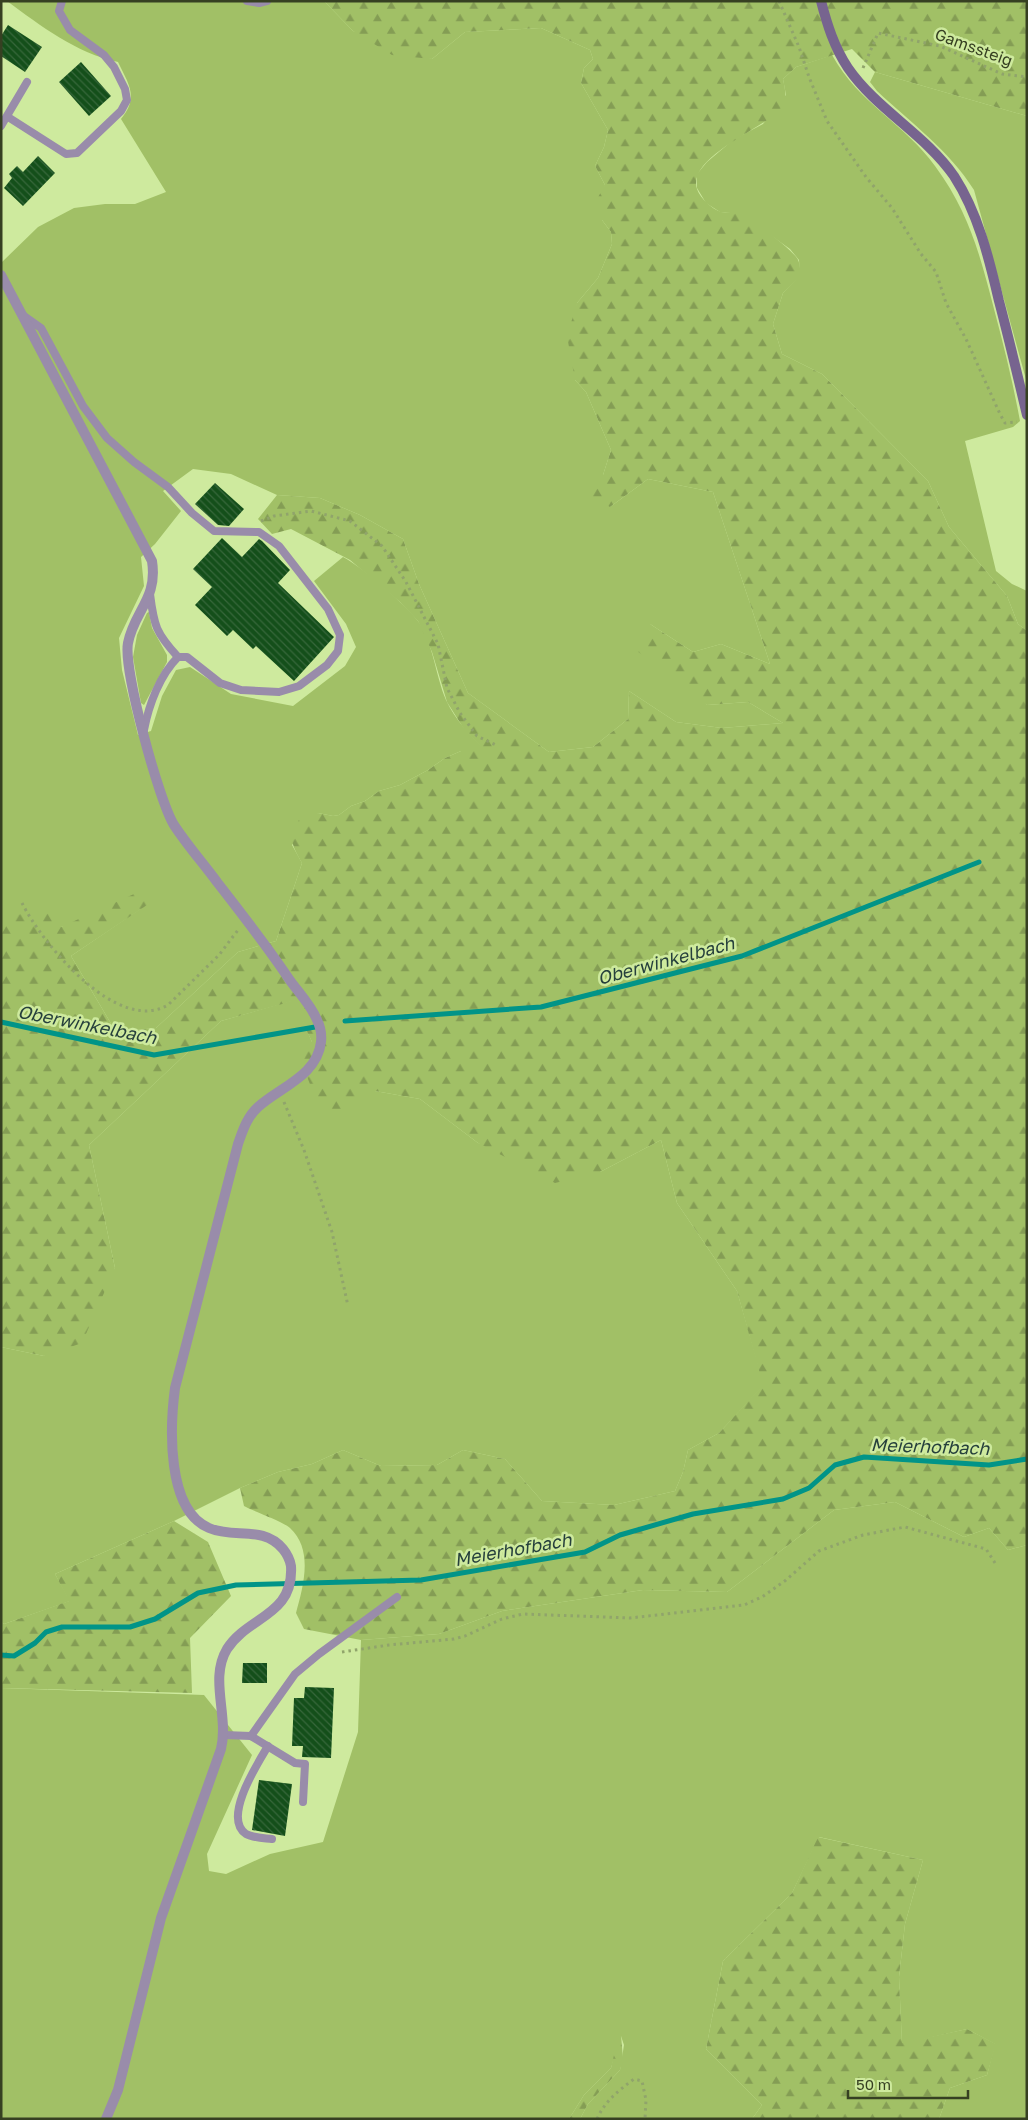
<svg xmlns="http://www.w3.org/2000/svg" width="1028" height="2120" font-family="'Golos Text',sans-serif">
<style>
.grass{fill:#a1c066}
.forest{fill:url(#forest-firs)}
.lines{fill:none;stroke-linecap:round;stroke-linejoin:round}
.stream{stroke:#019488;stroke-width:5}
.building{fill:url(#building-back-hatch)}
.path{stroke:#90a46b;stroke-width:3;stroke-dasharray:2.5 4;stroke-linecap:butt}
.service{stroke:#998caa;stroke-width:8}
.minor{stroke:#998caa;stroke-width:10}
.secondary{stroke:#77648f;stroke-width:10}
.labels{text-anchor:middle;stroke-width:5;stroke-linejoin:round;paint-order:stroke}
.street-label{font-size:16px;fill:#364022;stroke:#ceea9e}
.water-label{font-size:18px;font-style:italic;fill:#26403c;stroke:#ceea9e}
</style>
<defs>
<pattern id="forest-firs" width="22" height="20" patternUnits="userSpaceOnUse" patternTransform="scale(1.25)"><rect width="22" height="20" fill="#a1c066"/><path d="M5 1l3.5 6h-7zM16 11l3.5 6h-7z" fill="#849d54"/></pattern>
<pattern id="building-back-hatch" width="6" height="6" patternUnits="userSpaceOnUse" patternTransform="scale(1.25)"><rect width="6" height="6" fill="#144f1a"/><path d="M-1 5l2 2M0 0l6 6M5-1l2 2" fill="none" stroke="#37673b"/></pattern>
</defs>
<rect width="100%" height="100%" fill="#ceea9e"/>
<g class="grass">
<path d="M7 1H324L353 31 432 59 465 32 541 28 590 50 593 59 584 68 581 83 608 130 604 147 595 166 605 185 602 220 611 232 612 244 598 278 577 303 575 380 586 392 611 450 603 475 610 507 648 479 713 492 770 664 721 644 693 652 650 624 707 705 748 702 783 723 722 728 676 722 629 691 628 719 593 747 549 752 468 693 419 584 403 539 360 515 320 498 277 495 231 474 193 469 163 491 181 511 155 544 141 557 144 586 119 638 122 670 138 735 151 731 162 696 176 670 190 667 231 694 293 706 345 666 356 647 346 624 314 581 343 557C361 566 406 605 418 621 434 645 435 674 446 700 455 720 471 736 486 751H461L445 758 428 770 400 785 379 791 365 801 351 806 339 815 333 816 318 813 292 845 302 863 276 941 238 952 156 1028 116 1032 71 956 149 903 61 927 1 915V263L38 227 74 208 105 204H135L166 192 121 119C139 97 129 85 118 62 76 53 41 26 7 1Z"/>
<path d="M832 55C859 104 904 123 935 166 969 212 980 255 994 309 1004 346 1013 383 1020 421L1013 427 965 441 996 571 1012 584 1027 591V631L1018 624 1007 596 949 527 928 481 822 374 782 354 773 324 783 293 800 276 799 260 790 249 741 214 720 212 706 203 697 188V174L707 162 733 140 763 124 786 95 783 79 796 67Z"/>
<path d="M875 72 1027 116V383L974 190C949 150 911 123 877 91L870 82Z"/>
<polygon points="149,612 152,628 167,655 167,662 144,705 141,703 133,657 137,635 147,613"/>
<polygon points="294,1000 312,1042 375,1091 420,1099 478,1143 600,1172 661,1140 677,1203 737,1291 764,1385 719,1433 688,1450 683,1472 675,1491 614,1505 542,1501 505,1459 463,1450 437,1465 381,1466 343,1450 312,1464 278,1472 240,1488 174,1521 55,1574 70,1601 4,1624 1,1622 1,1347 44,1356 115,1268 89,1145 221,1021"/>
<polygon points="895,1502 964,1537 989,1528 1008,1550 1027,1545 1027,2119 939,2119 950,2088 987,2075 995,2044 967,2029 902,2044 899,1977 905,1924 923,1860 819,1837 792,1893 723,1961 706,2049 762,2105 752,2119 580,2119 588,2104 620,2070 624,2045 621,2036 611,2068 584,2095 569,2119 1,2119 1,1688 204,1695 252,1755 207,1854 209,1871 226,1874 270,1854 323,1842 358,1732 361,1640 439,1634 502,1611 643,1590 727,1592 834,1510"/>
</g>
<g class="forest">
<path d="M324 1H1027V116L875 72 852 49 796 67 783 79C785 89 788 100 781 108 765 129 687 156 697 189 700 198 712 209 721 212 727 213 734 212 740 213 749 216 791 249 797 258 800 262 800 270 801 276L783 293 773 324 782 354 822 374 928 481 949 527 1007 596 1018 624 1027 631V1545L1008 1550 989 1528 964 1537 895 1502 834 1510 727 1592 643 1590 502 1611 439 1634 361 1640 304 1629 296 1613C303 1587 314 1550 290 1528 282 1521 255 1512 244 1506L240 1488 278 1472 312 1464 343 1450 381 1466 437 1465 463 1450 505 1459 542 1501 614 1505 675 1491 683 1472 688 1450 719 1433 763 1385 737 1291 677 1203 661 1140 600 1172 555 1183 478 1143 420 1099 375 1091 337 1112 317 1103 302 1063 312 1042 293 1001 221 1021 89 1145 115 1268 82 1343 44 1356 1 1347V915L55 913 61 927 145 889 150 903 71 956 116 1032 156 1028 238 952 276 941 302 863C291 843 288 839 300 818L318 813 333 816 339 815 351 806 365 801 379 791 400 785 428 770 445 758 461 751H485L464 729 447 702 432 652 418 621 400 602 350 560 291 529 272 534 258 519 277 495 320 498 360 515 403 539 419 584 468 693 549 752 593 747 628 719 629 691 676 722 722 728 783 723 748 702 707 705 637 651 650 624 693 652 721 644 770 664 713 492 648 479 610 507 585 492 603 475 611 450 586 392 575 380 567 336 577 303 598 278 612 244 611 232 602 220 597 199 605 185 595 166 604 147 608 130 581 83 584 68 593 59 590 50 541 28 465 32 432 59 392 55 353 31Z"/>
<polygon points="174,1521 208,1542 231,1596 190,1638 192,1693 1,1688 1,1622 4,1624 69,1601 55,1574"/>
<polygon points="818,1837 923,1860 905,1924 899,1977 902,2043 967,2029 996,2044 987,2075 950,2088 939,2119 752,2119 762,2105 706,2049 723,1961 792,1893"/>
<polygon points="621,2035 623,2059 620,2070 588,2104 580,2119 569,2119 584,2095 611,2068 617,2042"/>
</g>
<g class="lines">
<g class="stream">
<polyline points="345,1021 541,1007 742,956 979,862"/>
<polyline points="1,1022 154,1055 315,1027"/>
<polyline points="1,1655 14,1656 35,1643 46,1632 62,1627 130,1627 155,1619 198,1593 236,1585 421,1580 585,1552 620,1535 693,1514 783,1499 809,1488 835,1465 864,1457 989,1465 1027,1459"/>
</g>
</g>
<g class="building">
<polygon points="8,25 42,47 25,72 1,56 1,36"/>
<polygon points="81,62 111,96 89,116 59,82"/>
<polygon points="38,156 55,173 23,206 4,188 12,178 9,174 17,166 23,172"/>
<polygon points="215,483 244,509 229,526 218,525 195,504"/>
<polygon points="222,538 242,557 259,539 262,541 290,570 278,583 334,637 294,681 256,646 253,649 233,630 227,636 195,605 212,587 193,569"/>
<polygon points="243,1663 267,1663 267,1683 242,1683"/>
<polygon points="305,1687 334,1688 331,1758 302,1757 303,1746 292,1746 294,1698 304,1698"/>
<polygon points="259,1780 292,1784 285,1836 252,1830"/>
</g>
<g class="lines">
<g class="path">
<polyline points="779,1 799,47 809,77 827,121 866,177 892,208 921,254 936,272 946,303 966,339 1000,414 1005,423 1017,422"/>
<polyline points="863,68 878,33 940,46 1002,74 1027,77"/>
<polyline points="261,521 274,516 311,511 350,521 382,546 406,582 438,644 447,688 460,713 477,736 498,746"/>
<path d="M22 903C42 943 117 1035 168 1005L219 955 238 930"/>
<polyline points="284,1102 304,1150 332,1232 348,1306"/>
<polyline points="342,1652 389,1645 454,1639 465,1636 502,1619 523,1614 630,1618 744,1605 762,1597 786,1580 819,1551 863,1535 905,1527 986,1549 997,1566"/>
<path d="M597 2119C605 2101 618 2091 634 2079L642 2081 646 2100 645 2119"/>
</g>
<g class="service">
<polyline points="247,1 259,3 267,1"/>
<polyline points="8,117 66,154 77,153 121,111 127,100 125,89 114,67 104,55 70,30 59,11 62,1"/>
<polyline points="1,126 27,82"/>
<path d="M24 316 41 328 83 406 107 438 134 462 168 487 192 513 214 531 259 532 279 546 328 609 340 635 338 651 327 665 299 686 279 692 241 690 220 683 187 657H178C160 675 149 704 144 730"/>
<path d="M150 594C154 626 156 633 178 657"/>
<polyline points="224,1735 251,1736 295,1763 305,1764 303,1802"/>
<polyline points="251,1736 295,1674 319,1654 397,1597"/>
<path d="M268 1746C258 1763 222 1818 246 1834 253 1838 264 1838 272 1839"/>
</g>
<path class="minor" d="M1 275 152 561C158 599 134 611 128 643 123 669 159 801 174 825 187 845 203 863 217 882 242 914 267 946 289 979 298 992 311 1005 317 1020 320 1026 322 1034 321 1042 317 1076 280 1087 258 1107 247 1117 243 1130 238 1144L175 1388C170 1426 166 1510 209 1528 234 1539 263 1525 283 1549 287 1554 290 1560 291 1566 294 1616 248 1616 227 1649 209 1679 229 1715 221 1749L161 1918 118 2090 106 2119"/>
<path class="secondary" d="M821 1C827 24 834 47 848 68 877 110 925 134 954 176 978 213 989 258 999 301 1009 339 1018 377 1027 415"/>
</g>
<g class="labels">
<g class="street-label">
<text transform="translate(974 47) rotate(20)" y="6">Gamssteig</text>
</g>
<g class="water-label">
<text transform="translate(666 961) rotate(-15)" y="6">Oberwinkelbach</text>
<text transform="translate(87 1025) rotate(11)" y="6">Oberwinkelbach</text>
<text transform="translate(930 1447) rotate(2)" y="6">Meierhofbach</text>
<text transform="translate(513 1550) rotate(-10)" y="6">Meierhofbach</text>
</g>
</g>
<rect width="1028" height="2120" fill="none" stroke="#364022" stroke-width="5"/>
<path d="M848 2090v8h120v-8" fill="none" stroke="#364022" stroke-width="2.5"/>
<text x="856" y="2090" font-size="15" fill="#364022" stroke="#ceea9e" stroke-width="4" paint-order="stroke">50 m</text>
</svg>
